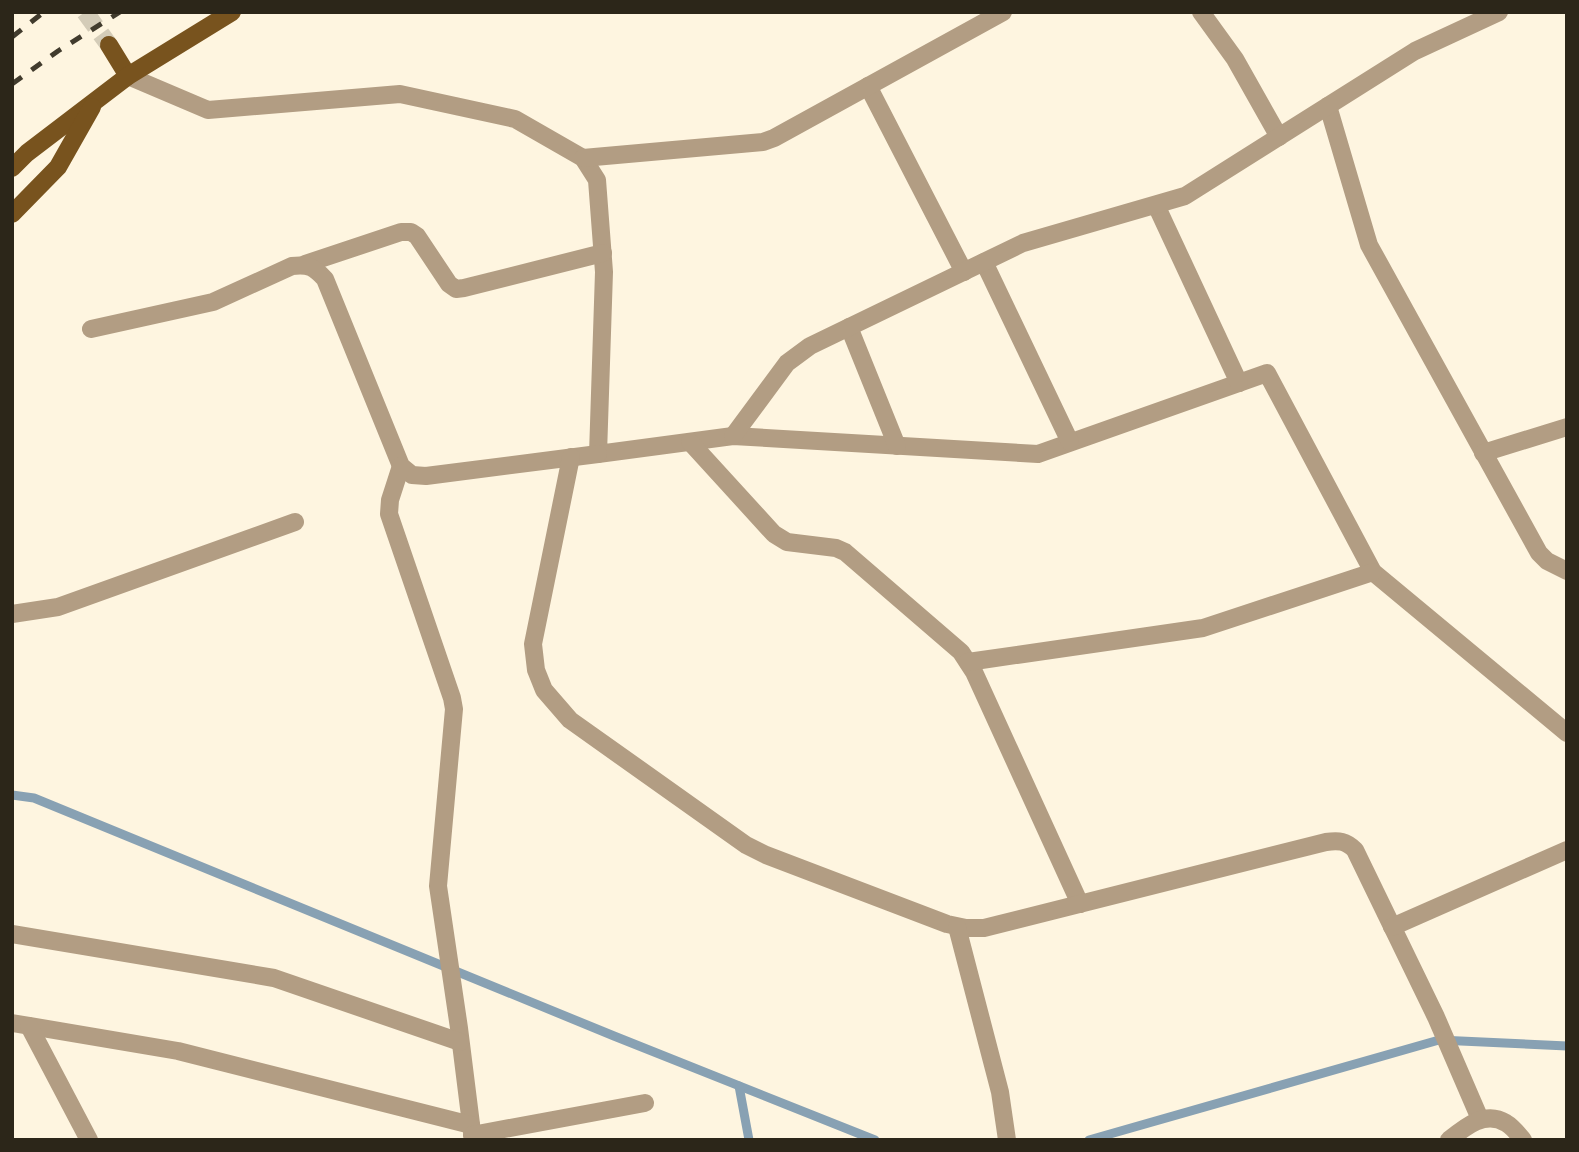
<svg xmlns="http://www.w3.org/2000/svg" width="1579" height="1152" font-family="'Roboto Condensed',sans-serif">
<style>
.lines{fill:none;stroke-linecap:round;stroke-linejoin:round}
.stream{stroke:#88a1b3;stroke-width:9}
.major-tunnel{stroke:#d4ccb8;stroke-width:18;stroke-dasharray:18 9;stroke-linecap:butt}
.minor{stroke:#b29d83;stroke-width:18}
.major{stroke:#78531e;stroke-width:18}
.rail{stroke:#413b2d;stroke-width:5;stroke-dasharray:12 12;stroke-linecap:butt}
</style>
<rect width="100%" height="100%" fill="#fef5e0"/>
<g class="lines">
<g class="stream">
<polyline points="12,795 34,798 614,1036 875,1140"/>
<polyline points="739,1086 749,1140"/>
<polyline points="1089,1140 1439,1040 1567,1046"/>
</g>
<polyline class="major-tunnel" points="85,12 109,45"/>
<g class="minor">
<polyline points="1201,12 1235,59 1279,137"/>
<polyline points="128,76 208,110 400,94 515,119 583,158 597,180 604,272 598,454 733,436 1038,454 1267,373 1373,572 1567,733"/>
<polyline points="868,86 964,272"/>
<polyline points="1328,106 1369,245 1539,553 1547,561 1567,571"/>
<polyline points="583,158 763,142 774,138 1003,12"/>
<polyline points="1156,205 1239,383"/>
<polyline points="984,262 1070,442"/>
<polyline points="305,264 401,232 411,232 417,236 449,284 456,289 464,288 603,253"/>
<polyline points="849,327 897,446"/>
<path d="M91 329 213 302 292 266C309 264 314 267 325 279L401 466 412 475 426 476 598 454"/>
<polyline points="733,436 787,363 810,346 1023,243 1185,196 1415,51 1499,12"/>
<polyline points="690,442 774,534 787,542 836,548 845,552 961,652 974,672 1080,904"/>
<polyline points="1483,453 1567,427"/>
<path d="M571 457 533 644 536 670 544 690 570 720 746 845 766 855 947 924 966 928H984L1326 842C1339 840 1346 841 1355 850L1436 1017 1480 1119"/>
<polyline points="401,466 390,500 389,514 452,698 454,709 438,886 459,1028 473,1140"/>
<polyline points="12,614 58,607 295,522"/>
<polyline points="968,662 1203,628 1373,572"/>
<polyline points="957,927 1000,1092 1007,1140"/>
<polyline points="1392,927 1567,850"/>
<polyline points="12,934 274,978 460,1042"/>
<polyline points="12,1023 178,1051 471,1125"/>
<polyline points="29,1026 89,1140"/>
<polyline points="472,1135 645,1103"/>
<path d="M1449 1140C1465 1127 1485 1110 1506 1123 1513 1127 1518 1134 1523 1140"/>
</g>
<g class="major">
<polyline points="109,45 128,76"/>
<polyline points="12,168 27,153 128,76 232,12"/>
<polyline points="12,214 58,167 92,107"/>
</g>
<g class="rail">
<polyline points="12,37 44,12"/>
<polyline points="12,84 58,51 120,12"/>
</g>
</g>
<rect width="1579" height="1152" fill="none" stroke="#2c2619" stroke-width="28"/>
</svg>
